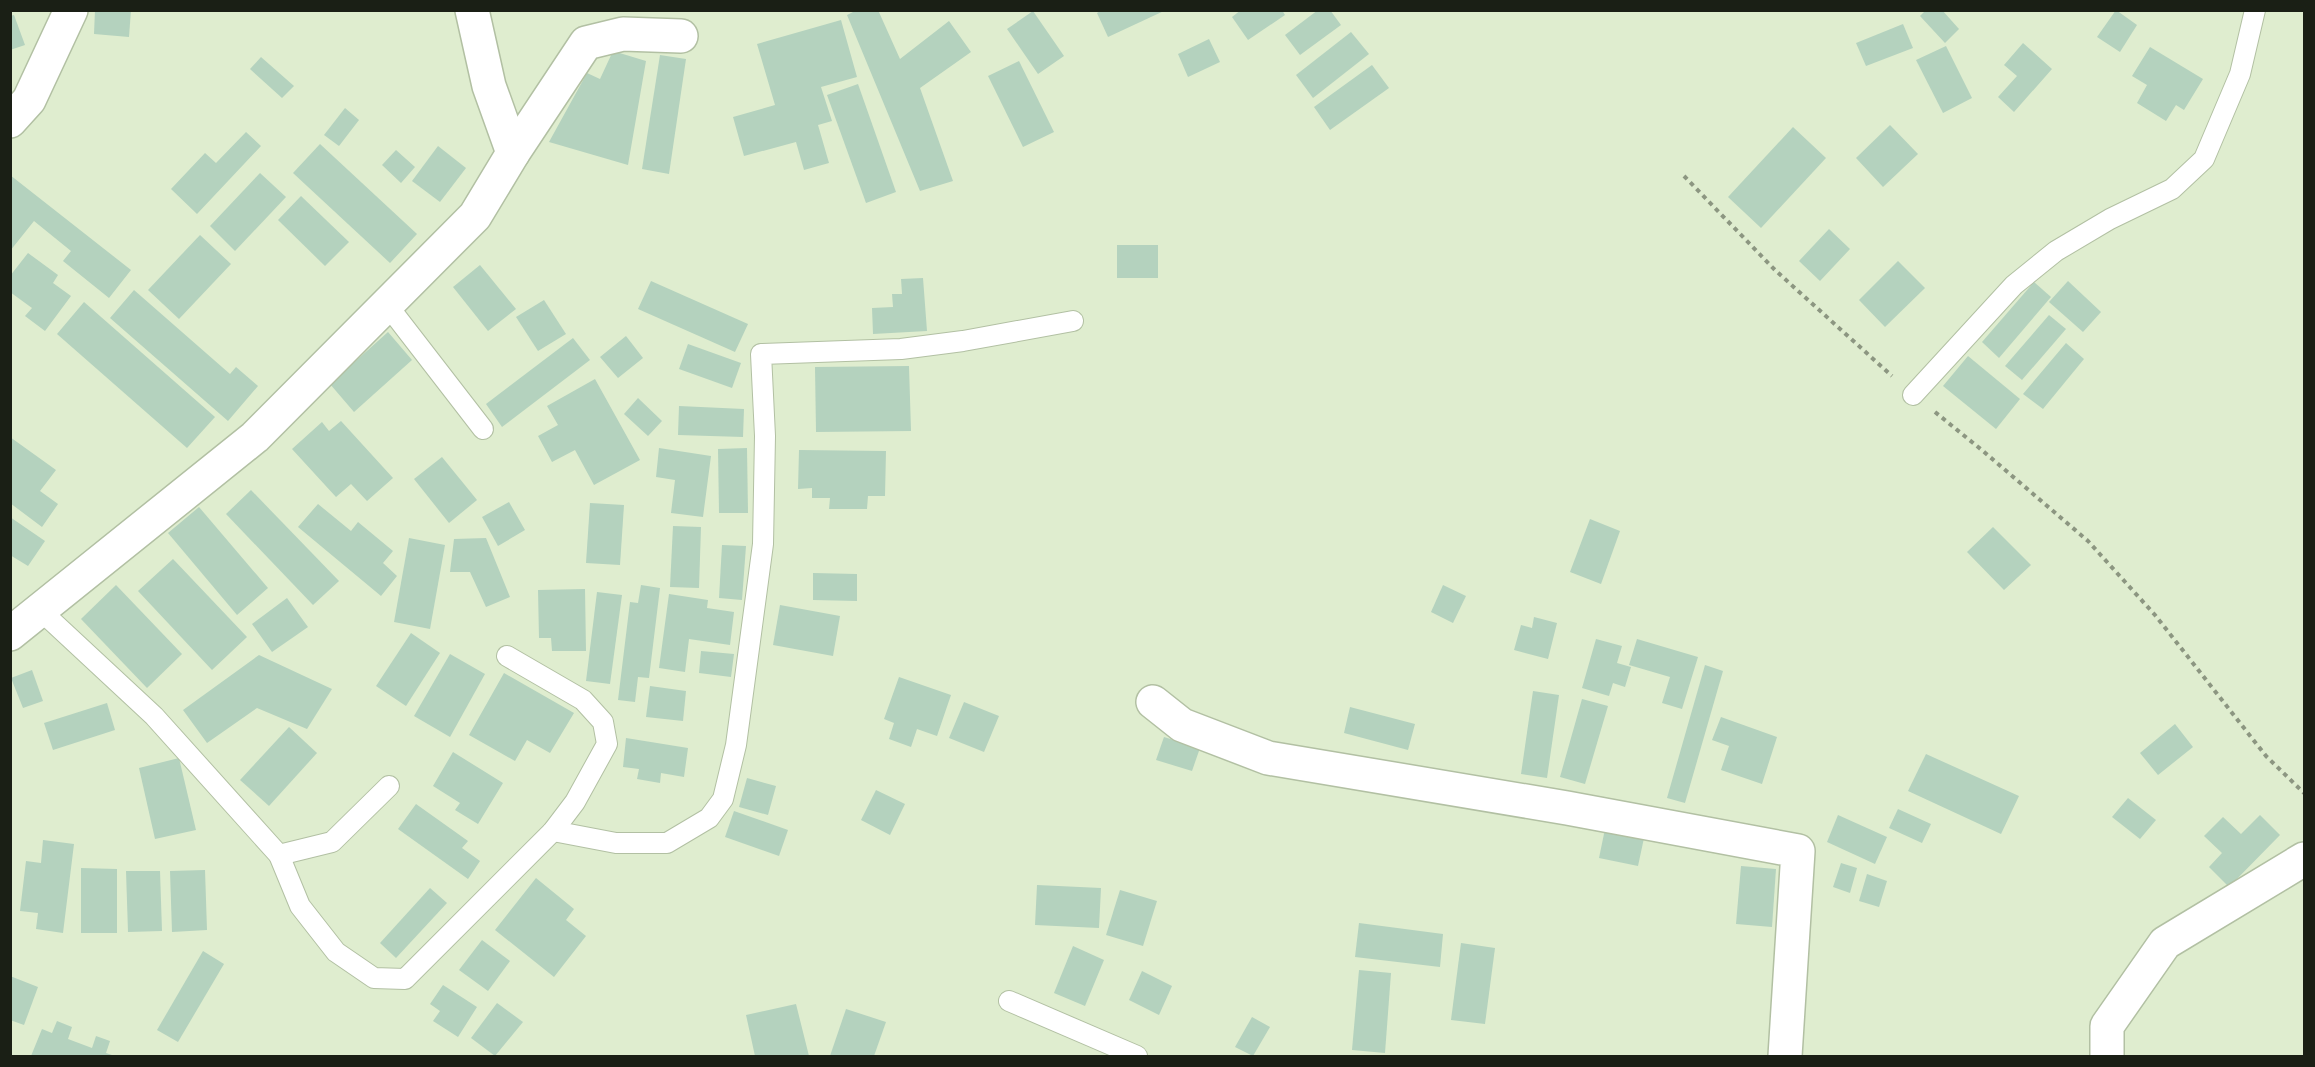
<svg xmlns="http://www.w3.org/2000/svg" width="2315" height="1067" font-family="'IBM Plex Serif',serif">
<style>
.building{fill:#b4d2be}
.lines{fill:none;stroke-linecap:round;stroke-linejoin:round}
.service-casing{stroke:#b2c0a3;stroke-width:22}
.minor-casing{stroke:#b2c0a3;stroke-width:36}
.path{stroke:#8c9681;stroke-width:4;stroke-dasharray:4.5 4.5;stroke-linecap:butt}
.service{stroke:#fff;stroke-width:20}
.minor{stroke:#fff;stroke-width:33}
</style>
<rect width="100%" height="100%" fill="#dfedcf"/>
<g class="building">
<polygon points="95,10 131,10 129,37 94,34"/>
<polygon points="857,10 878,10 900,59 949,21 971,52 920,88 953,181 920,191 847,15"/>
<polygon points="1102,10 1166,10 1108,37 1097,13"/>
<polygon points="1241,10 1282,10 1285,15 1248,40 1232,17"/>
<polygon points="1318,10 1330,10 1341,25 1300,55 1285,35"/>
<polygon points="1926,10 1942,10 1959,29 1945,43 1920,16"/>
<polygon points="2116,10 2137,25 2120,52 2097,37"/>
<polygon points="1033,11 1064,56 1038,74 1007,29"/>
<polygon points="14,15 25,45 10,50 10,16"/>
<polygon points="841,20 857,77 821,87 832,121 818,125 829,163 804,170 796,142 744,156 733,117 775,105 757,44"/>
<polygon points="1903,24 1913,48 1866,66 1856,43"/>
<polygon points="1351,32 1369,54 1313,98 1296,75"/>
<polygon points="1209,39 1220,62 1188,77 1178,54"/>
<polygon points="2023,43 2052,69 2014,112 1998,97 2017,76 2004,65"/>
<polygon points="1946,46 1972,98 1943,113 1916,60"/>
<polygon points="2150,47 2203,79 2184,110 2176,105 2166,121 2137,103 2147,85 2132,76"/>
<polygon points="613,51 646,61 628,165 549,142 587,73 600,79"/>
<polygon points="660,55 686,59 669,174 642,169"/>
<polygon points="261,57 294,86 282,98 250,69"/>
<polygon points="1019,61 1054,132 1023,147 988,76"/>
<polygon points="1372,65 1389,88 1330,130 1314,107"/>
<polygon points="858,84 896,192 866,203 827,95"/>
<polygon points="345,108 359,120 339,146 324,135"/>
<polygon points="1890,125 1918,154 1883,187 1856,158"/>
<polygon points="1793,127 1826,158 1761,228 1728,197"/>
<polygon points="246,132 261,146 197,214 171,189 205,153 216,163"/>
<polygon points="320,144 417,234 390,263 293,173"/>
<polygon points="438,146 466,168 440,202 412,181"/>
<polygon points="396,150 415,167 401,183 382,165"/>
<polygon points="260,173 286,197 235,251 210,226"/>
<polygon points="10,175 131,270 109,298 63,261 71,251 34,221 10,251"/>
<polygon points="301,196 349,242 325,266 278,220"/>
<polygon points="1829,229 1850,249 1820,281 1799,261"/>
<polygon points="200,235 231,264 179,319 148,290"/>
<rect x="1117" y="245" width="41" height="33"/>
<polygon points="28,253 58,275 53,283 71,296 45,331 25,316 32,308 10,292 10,276"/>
<polygon points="1898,261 1925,288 1885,327 1859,300"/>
<polygon points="480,265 516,309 488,331 453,287"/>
<polygon points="923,278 927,331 873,334 872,308 893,307 892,294 902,294 901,279"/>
<polygon points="651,281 748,324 735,352 638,309"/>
<polygon points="2068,281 2101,312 2083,332 2049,302"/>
<polygon points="2034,282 2051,297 1999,358 1982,342"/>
<polygon points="134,290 230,374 236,367 258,386 228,421 110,318"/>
<polygon points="544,300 566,334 538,351 516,317"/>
<polygon points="84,302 215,417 187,448 57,334"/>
<polygon points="2049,315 2066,329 2022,380 2005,366"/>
<polygon points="388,332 412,360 354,412 330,384"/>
<polygon points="626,336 643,358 618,378 600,357"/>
<polygon points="573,338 590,360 502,427 486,404"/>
<polygon points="2066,343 2084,359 2043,409 2023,394"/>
<polygon points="688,344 741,363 732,388 679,369"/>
<polygon points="1968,356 2020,399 1996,429 1943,386"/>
<polygon points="909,366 911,431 816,432 815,367"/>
<polygon points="595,379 640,460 594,485 575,450 552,462 538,436 558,425 547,406"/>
<polygon points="638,398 662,421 648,436 624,414"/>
<polygon points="679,406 744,409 743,437 678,435"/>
<polygon points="341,421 393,478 367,501 351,484 336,497 292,449 322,422 329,431"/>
<polygon points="10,437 56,470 40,491 58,504 42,527 10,503"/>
<polygon points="659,448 711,456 703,517 671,513 675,480 656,477"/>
<polygon points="747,448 748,513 719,513 718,449"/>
<polygon points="799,450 886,451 885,496 868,496 867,509 829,509 830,498 812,498 812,488 798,489"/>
<polygon points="442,457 477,500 449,523 414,479"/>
<polygon points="251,490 339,581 313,605 226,514"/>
<polygon points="509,502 525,530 498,546 482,517"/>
<polygon points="590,503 624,505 620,565 586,563"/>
<polygon points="318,504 351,531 358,522 393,551 383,563 397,576 381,596 298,527"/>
<polygon points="199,507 268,588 237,615 168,533"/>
<polygon points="10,517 45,541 28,566 10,555"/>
<polygon points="1590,519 1620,531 1601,584 1570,572"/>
<polygon points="673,526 701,527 699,588 670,587"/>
<polygon points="1993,527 2031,565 2004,590 1967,552"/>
<polygon points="409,538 445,545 430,629 394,622"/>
<polygon points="486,538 510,597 486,607 470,572 450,572 454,539"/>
<polygon points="722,545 746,546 742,600 719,598"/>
<polygon points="173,559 247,637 212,670 138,591"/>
<polygon points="813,573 857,574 857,601 813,600"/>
<polygon points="116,585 182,654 147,688 81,619"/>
<polygon points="641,585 660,588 649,678 638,677 635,702 618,700 630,602 638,603"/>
<polygon points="1443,585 1466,596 1453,623 1431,612"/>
<polygon points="585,589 586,651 552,651 551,638 539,638 538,590"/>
<polygon points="597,592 622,595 610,684 586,681"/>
<polygon points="669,594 708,600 707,608 734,612 730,645 689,639 685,672 659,668"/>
<polygon points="287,598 308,627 272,652 252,624"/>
<polygon points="780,605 840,616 833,656 773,645"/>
<polygon points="1534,617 1557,623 1548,659 1514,650 1521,625 1532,628"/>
<polygon points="411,633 440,653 406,706 376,686"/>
<polygon points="1596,639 1622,646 1617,663 1631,667 1625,687 1613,683 1609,696 1582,688"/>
<polygon points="1637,639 1698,657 1682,709 1662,703 1670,677 1629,665"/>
<polygon points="701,651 734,654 731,677 699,673"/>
<polygon points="450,654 485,674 450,737 414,716"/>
<polygon points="259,655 332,689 307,729 257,708 207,743 183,710"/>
<polygon points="1705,665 1723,671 1685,803 1667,798"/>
<polygon points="32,670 43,701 23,708 11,678"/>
<polygon points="504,673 574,713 550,753 527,740 515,761 469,735"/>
<polygon points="899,677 951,695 937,736 917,729 911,747 889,739 894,723 884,719"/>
<polygon points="650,686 686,691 683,721 646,717"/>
<polygon points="1533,691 1559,695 1547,778 1521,774"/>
<polygon points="1582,699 1608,706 1585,784 1560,777"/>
<polygon points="964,702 999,716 984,752 949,738"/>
<polygon points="107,703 115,730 53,750 44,723"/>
<polygon points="1350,707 1415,724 1408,750 1344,733"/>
<polygon points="1721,717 1777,737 1762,784 1721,770 1729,746 1712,740"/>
<polygon points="2175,724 2193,747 2158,775 2140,753"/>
<polygon points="289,727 317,753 269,806 240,780"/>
<polygon points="1164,737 1200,748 1192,771 1156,760"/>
<polygon points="626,738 688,748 684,777 661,773 660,783 637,779 639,769 623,767"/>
<polygon points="453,752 503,783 478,824 455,810 460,803 433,786"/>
<polygon points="1926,754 2019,796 2001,834 1908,791"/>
<polygon points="179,758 196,830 155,839 139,768"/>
<polygon points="747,778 776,786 768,815 739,807"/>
<polygon points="876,790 905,804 890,835 861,820"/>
<polygon points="2128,798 2156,820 2140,839 2112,817"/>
<polygon points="416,804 468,841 462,848 480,861 468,879 398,829"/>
<polygon points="1898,809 1931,824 1922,843 1889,828"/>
<polygon points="734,811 788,830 779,856 725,837"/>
<polygon points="1838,815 1887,837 1875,864 1827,842"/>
<polygon points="2260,815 2280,835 2229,887 2209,867 2222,853 2204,836 2223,817 2241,834"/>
<polygon points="1605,829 1644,838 1638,866 1599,858"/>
<polygon points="43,840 74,844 63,933 36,929 38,913 20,911 26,861 41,863"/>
<polygon points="1841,863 1857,868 1850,893 1833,887"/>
<polygon points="1741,866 1776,869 1772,927 1736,924"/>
<polygon points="81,868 117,869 117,933 81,933"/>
<polygon points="205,870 207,930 172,932 170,871"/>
<polygon points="126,871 160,871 162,931 128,932"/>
<polygon points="1867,874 1887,881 1879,907 1859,901"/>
<polygon points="536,878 574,909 566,920 586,936 554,977 495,930"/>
<polygon points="1037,885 1101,888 1099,928 1035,925"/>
<polygon points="430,888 447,903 396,958 380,943"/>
<polygon points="1120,890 1157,901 1143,946 1106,935"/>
<polygon points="1359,923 1443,934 1440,967 1355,957"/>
<polygon points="482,940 510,961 488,991 459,970"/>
<polygon points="1461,943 1495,948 1485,1024 1451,1020"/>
<polygon points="1073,946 1104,960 1085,1006 1054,993"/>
<polygon points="203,951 224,964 178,1042 157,1030"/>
<polygon points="1359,970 1391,973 1385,1053 1352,1050"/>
<polygon points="1142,971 1172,986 1159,1015 1129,1000"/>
<polygon points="10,976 38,987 24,1025 10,1020"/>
<polygon points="443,985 477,1007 458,1037 433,1021 440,1011 430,1004"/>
<polygon points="497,1003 523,1022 495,1056 471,1038"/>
<polygon points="796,1004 809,1056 755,1056 746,1015"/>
<polygon points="846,1009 886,1022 874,1056 830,1056"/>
<polygon points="1252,1017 1270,1027 1253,1056 1235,1047"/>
<polygon points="57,1021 72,1027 68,1039 92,1048 96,1036 110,1041 106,1053 115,1056 31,1056 42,1029 52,1033"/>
</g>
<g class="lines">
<g class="service-casing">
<g id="service">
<polyline points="388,306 483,429"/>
<polyline points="1913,395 2014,285 2056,251 2110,219 2172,189 2204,159 2240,74 2255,10"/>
<polyline points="40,610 154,716 279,855 300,906 336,952 374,978 405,979 553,831 575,802 607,744 603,722 583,700 507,656"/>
<polyline points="553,831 616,843 667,843 709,818 723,799 736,745 763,544 765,436 761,354 901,349 963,341 1073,321"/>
<polyline points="279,855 332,842 389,786"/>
<polyline points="1009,1001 1137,1056"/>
</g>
</g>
<g class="minor-casing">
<g id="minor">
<polyline points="10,121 29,100 71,10"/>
<polyline points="513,153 586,43 623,34 681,36"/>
<polyline points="10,634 255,437 475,216 513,153 489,86 472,10"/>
<polyline points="1153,702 1182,725 1268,758 1567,808 1798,851 1785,1056"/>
<polyline points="2107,1056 2107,1026 2165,943 2304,859"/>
</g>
</g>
<g class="path">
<polyline points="1684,176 1775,270 1892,376"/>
<polyline points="1935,412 1983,451 2088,541 2155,615 2266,756 2304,793"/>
</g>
<use href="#service" class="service"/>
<use href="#minor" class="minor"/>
</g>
<rect width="2315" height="1067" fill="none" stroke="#1a1f15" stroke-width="24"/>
</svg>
